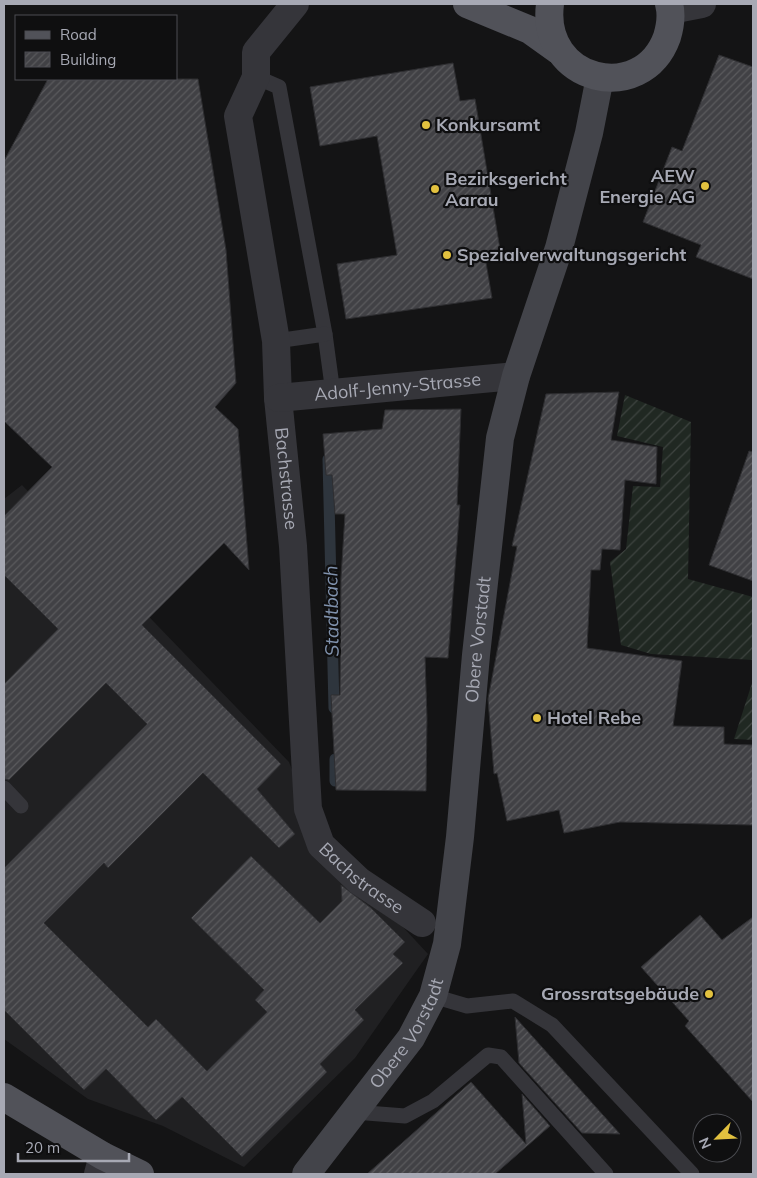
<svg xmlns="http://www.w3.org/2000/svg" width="757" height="1178" font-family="Mulish,sans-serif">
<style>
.built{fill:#202022}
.garden{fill:url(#garden-furrows)}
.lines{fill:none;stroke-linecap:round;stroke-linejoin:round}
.stream{stroke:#2e353d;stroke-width:11}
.building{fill:url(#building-hatch);stroke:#2e2e31}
.lane{stroke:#35353a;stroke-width:15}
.street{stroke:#35353a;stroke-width:28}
.secondary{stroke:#43444a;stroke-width:28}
.primary{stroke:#515259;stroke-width:28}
.poi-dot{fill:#e2c13f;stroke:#0f0f10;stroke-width:2}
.labels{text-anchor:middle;stroke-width:4.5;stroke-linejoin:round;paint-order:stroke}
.poi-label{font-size:18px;font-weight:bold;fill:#a7a9b4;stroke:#0f0f10;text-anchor:start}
.street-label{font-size:18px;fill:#a7a9b4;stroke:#0f0f10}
.water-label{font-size:19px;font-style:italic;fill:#8092ad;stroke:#0f0f10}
</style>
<defs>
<pattern id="garden-furrows" width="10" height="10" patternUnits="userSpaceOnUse" patternTransform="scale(1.25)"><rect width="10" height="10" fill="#202822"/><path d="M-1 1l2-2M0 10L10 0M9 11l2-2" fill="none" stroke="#3e4440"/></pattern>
<pattern id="building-hatch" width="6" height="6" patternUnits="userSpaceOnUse" patternTransform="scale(1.25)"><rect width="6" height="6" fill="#414145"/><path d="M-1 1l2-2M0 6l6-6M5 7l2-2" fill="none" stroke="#5a5a5d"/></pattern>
</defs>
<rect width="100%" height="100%" fill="#141415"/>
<polygon class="built" points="22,485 289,762 321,845 366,887 428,954 355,1058 244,1167 163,1126 88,1099 4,1039 4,499"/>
<g class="garden">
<polygon points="625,395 691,422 688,579 753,597 753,660 651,654 621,645 610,562 626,549 633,486 660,487 663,447 617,436"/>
<polygon points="753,680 753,740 734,739"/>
</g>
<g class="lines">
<g class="stream">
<polyline points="328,459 334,708"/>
<polyline points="335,759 335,781"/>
</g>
</g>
<g class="building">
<polygon points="719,55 753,67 753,279 696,257 701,245 643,222 672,147 682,151"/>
<polygon points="453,63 460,101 475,99 501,255 485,257 492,298 346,319 337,264 397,255 377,136 320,146 310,87"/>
<polygon points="48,79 198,79 226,250 236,383 215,407 238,429 249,570 224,543 142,625 281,764 257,789 295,834 279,848 203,773 108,868 104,863 44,923 148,1027 156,1019 207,1071 267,1012 255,1000 264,990 191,918 251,856 320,923 342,901 341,885 371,908 405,942 393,954 403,963 355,1010 364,1020 320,1064 327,1072 242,1157 182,1097 156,1120 106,1069 84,1090 4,1010 4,868 147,724 106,683 9,780 4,779 4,684 58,629 4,575 4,516 52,467 4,421 4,161"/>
<polygon points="619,392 611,440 657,447 656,484 625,480 620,550 602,549 600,570 591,570 587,648 682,661 673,726 724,727 724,744 753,745 753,825 620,822 564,833 559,810 507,821 497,773 494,774 488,699 517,546 512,546 546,394"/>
<polygon points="461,409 457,505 460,505 448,658 425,657 427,719 426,791 336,790 331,695 340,695 341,578 345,514 335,514 332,475 326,475 323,434 382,429 385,410"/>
<polygon points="749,451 753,452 753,581 709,565"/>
<polygon points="700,915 722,940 753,917 753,1102 685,1026 689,1021 641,967"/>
<polygon points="515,1017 620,1134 582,1133 519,1063"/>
<polygon points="471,1082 526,1144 522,1094 550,1126 495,1174 367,1174"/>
</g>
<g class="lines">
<g class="lane">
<polyline points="256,77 279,87 325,334 333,393"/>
<polyline points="276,341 325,334"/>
<polyline points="4,788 21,806"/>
<polyline points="433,996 467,1006 513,1001 552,1025 692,1174"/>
<polyline points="354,1112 405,1116 433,1101 488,1055 501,1057 606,1174"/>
</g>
<g class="street">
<path id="s1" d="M295 4 256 52V77L238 116 276 341 278 398 293 546 308 809 321 845 359 881 422 923"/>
<polyline points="671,10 702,4"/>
<path id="s2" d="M278 398 516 376"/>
<polyline points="98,1174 103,1156"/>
</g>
<path class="secondary" id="s3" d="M306 1174 411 1038 433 996 447 944 460 837 476 655 500 438 516 376 559 248 589 133 600 77"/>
<g class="primary">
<polyline points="467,4 530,30 558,50"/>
<path d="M550 4C540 82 642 106 667 37 670 27 672 15 669 4"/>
<polyline points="4,1097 103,1156 140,1174"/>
</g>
</g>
<g class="poi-dot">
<circle cx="426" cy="125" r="5"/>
<circle cx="705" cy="186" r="5"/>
<circle cx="435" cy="189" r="5"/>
<circle cx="447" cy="255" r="5"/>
<circle cx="537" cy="718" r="5"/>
<circle cx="709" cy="994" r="5"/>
</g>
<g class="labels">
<g class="poi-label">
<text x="436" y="131">Konkursamt</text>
<text x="695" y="182" text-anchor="end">AEW<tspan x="695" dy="21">Energie AG</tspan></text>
<text x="445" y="185">Bezirksgericht<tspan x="445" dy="21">Aarau</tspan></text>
<text x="457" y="261">Spezialverwaltungsgericht</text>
<text x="547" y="724">Hotel Rebe</text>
<text x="699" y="1000" text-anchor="end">Grossratsgebäude</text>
</g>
<g class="street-label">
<text dy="6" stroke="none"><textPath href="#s2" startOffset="120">Adolf-Jenny-Strasse</textPath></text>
<text dy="6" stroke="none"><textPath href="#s1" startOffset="496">Bachstrasse</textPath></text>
<text dy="6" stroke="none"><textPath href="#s3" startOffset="579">Obere Vorstadt</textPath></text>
<text dy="6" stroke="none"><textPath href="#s1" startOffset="918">Bachstrasse</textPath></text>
<text dy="6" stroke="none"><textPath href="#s3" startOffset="174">Obere Vorstadt</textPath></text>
</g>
<g class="water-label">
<text transform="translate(331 611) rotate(-91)" y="7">Stadtbach</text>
</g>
</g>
<rect width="757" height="1178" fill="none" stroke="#a7a9b4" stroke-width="10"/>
<rect x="15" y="15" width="162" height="65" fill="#0f0f10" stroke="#4c4d52"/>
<rect x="25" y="31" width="25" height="8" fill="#515259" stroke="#4c4d52"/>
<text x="60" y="40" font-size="15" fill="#a7a9b4">Road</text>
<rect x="25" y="52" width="25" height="15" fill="url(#building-hatch)" stroke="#4c4d52"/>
<text x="60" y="65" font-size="15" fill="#a7a9b4">Building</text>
<g transform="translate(717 1138) rotate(246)"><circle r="24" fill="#0f0f10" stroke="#4c4d52"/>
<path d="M0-4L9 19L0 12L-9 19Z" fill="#e2c13f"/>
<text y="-8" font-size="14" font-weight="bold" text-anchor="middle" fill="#a7a9b4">N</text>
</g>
<path d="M18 1153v8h111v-8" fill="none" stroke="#a7a9b4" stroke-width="2.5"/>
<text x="25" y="1153" font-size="15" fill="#a7a9b4" stroke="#0f0f10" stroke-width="4" paint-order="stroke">20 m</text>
</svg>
